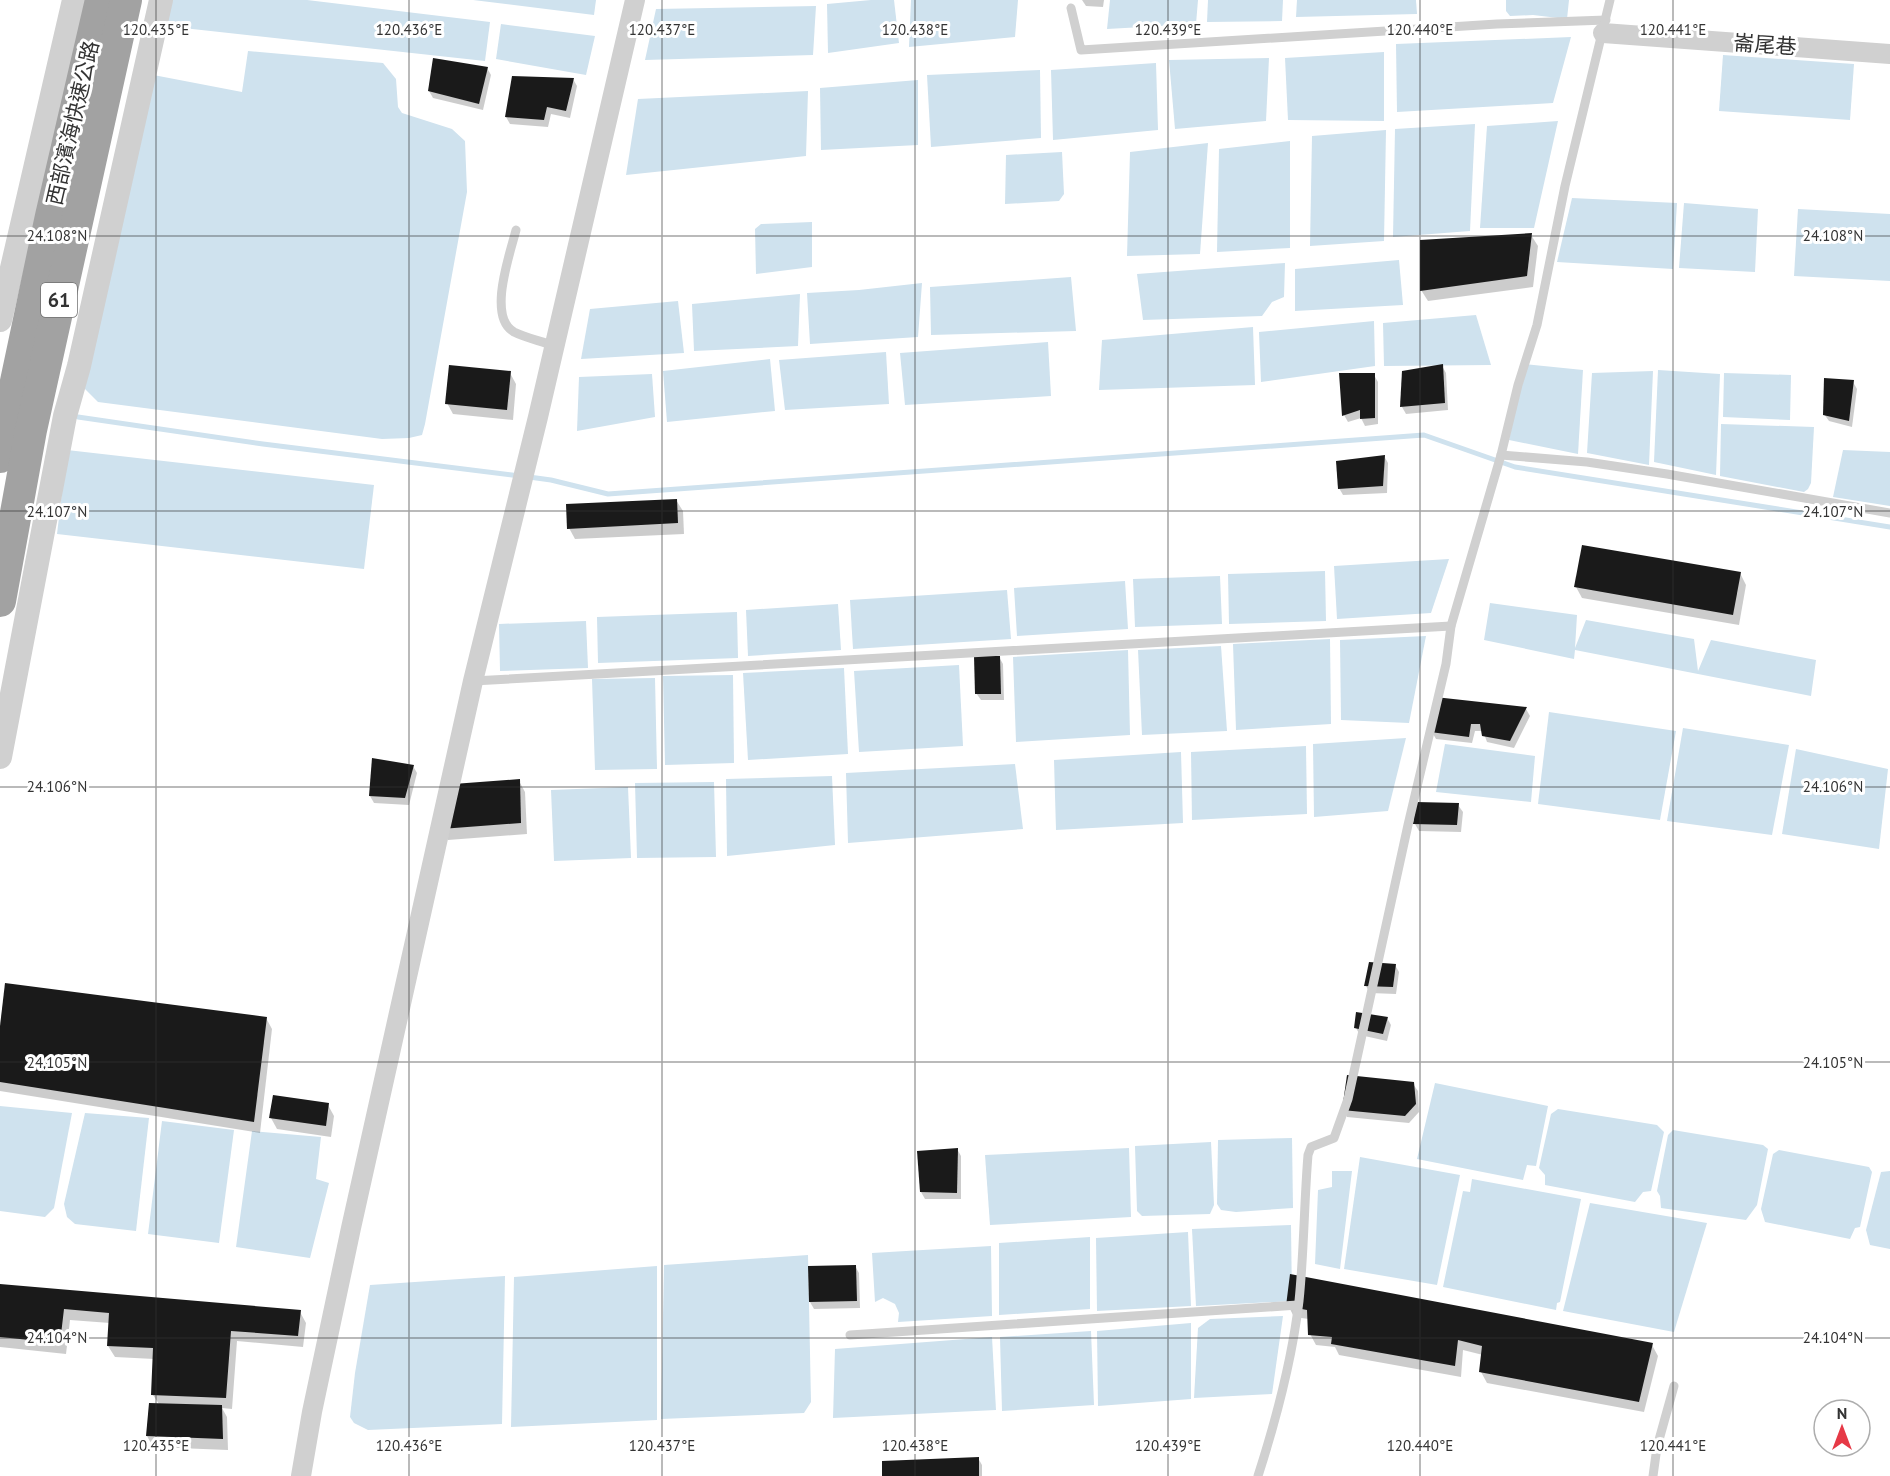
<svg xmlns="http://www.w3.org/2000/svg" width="1890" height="1476" font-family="'PT Sans','Noto Sans TC',sans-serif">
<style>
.water{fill:#cfe2ee}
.shadow{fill:#0003}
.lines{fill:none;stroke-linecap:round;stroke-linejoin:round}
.stream{stroke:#cfe2ee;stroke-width:5}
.building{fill:#1a1a1a}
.service{stroke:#d0d0d0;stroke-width:9}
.minor{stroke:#d0d0d0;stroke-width:20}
.tertiary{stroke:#d0d0d0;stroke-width:24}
.trunk{stroke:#a2a2a2;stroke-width:32}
.ticks{fill:none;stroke:#333;stroke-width:1.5;stroke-opacity:0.45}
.labels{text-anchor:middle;stroke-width:6;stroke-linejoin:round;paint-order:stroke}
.shield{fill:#fff;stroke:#707070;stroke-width:1.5}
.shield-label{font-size:20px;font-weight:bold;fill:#333}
.street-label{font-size:21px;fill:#333;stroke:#fff}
.ticks-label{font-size:15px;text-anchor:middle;fill:#333;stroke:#fff;stroke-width:6;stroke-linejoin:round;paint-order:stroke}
</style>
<rect width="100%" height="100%" fill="#fff"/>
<g class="water">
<polygon points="170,0 307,0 490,22 485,61 165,26"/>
<polygon points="473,0 596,0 594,15"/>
<polygon points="871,0 894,0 899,43 828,53 827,4"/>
<polygon points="911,0 1018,0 1015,37 909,47"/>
<polygon points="1110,0 1198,0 1196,24 1107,29"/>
<polygon points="1208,0 1283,0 1282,21 1207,22"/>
<polygon points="1297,0 1416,0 1417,14 1296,17"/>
<polygon points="1506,0 1569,0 1567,19 1533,15 1510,16 1506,11"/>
<polygon points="816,6 813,55 645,60 656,9"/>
<polygon points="501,24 595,36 586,75 496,59"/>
<polygon points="1571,37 1553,103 1397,112 1396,44"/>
<polygon points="248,51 383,63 396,79 398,107 402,113 452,129 465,141 467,192 425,424 422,435 409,438 382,439 98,402 76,380 143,73 242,92"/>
<polygon points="1384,52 1384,121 1288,120 1285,58"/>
<polygon points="1723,55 1854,64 1850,120 1719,111"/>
<polygon points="1269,58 1266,121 1175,129 1169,60"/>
<polygon points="1156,63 1158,130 1053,140 1051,70"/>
<polygon points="1040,70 1041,138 931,147 927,75"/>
<polygon points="918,80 918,145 821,150 820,88"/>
<polygon points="808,91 806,156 626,175 638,99"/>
<polygon points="1558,121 1534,228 1480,228 1487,126"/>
<polygon points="1475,124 1470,231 1393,237 1395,129"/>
<polygon points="1386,130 1384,241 1310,246 1312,136"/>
<polygon points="1290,141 1290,248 1217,252 1219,149"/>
<polygon points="1208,143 1200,254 1127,256 1130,152"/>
<polygon points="1062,152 1064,194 1059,201 1005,204 1006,155"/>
<polygon points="1572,198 1677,203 1673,269 1557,262"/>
<polygon points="1684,203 1758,209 1755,272 1679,268"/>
<polygon points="1798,209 1890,214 1890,281 1794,276"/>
<polygon points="812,222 812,267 756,274 755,229 761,224"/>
<polygon points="1399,260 1403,305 1295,311 1295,269"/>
<polygon points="1285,263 1284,297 1272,302 1262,316 1143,320 1137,274"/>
<polygon points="1071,277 1076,331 931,335 930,287"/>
<polygon points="922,283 918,337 810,344 807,293 859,290"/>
<polygon points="800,294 798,346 694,351 692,304"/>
<polygon points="678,301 684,353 581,359 590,309"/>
<polygon points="1476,315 1491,365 1384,366 1383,323"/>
<polygon points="1374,321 1375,366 1261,382 1259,332"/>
<polygon points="1253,327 1255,385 1099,390 1102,340"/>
<polygon points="1048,342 1051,396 905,405 900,353"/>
<polygon points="886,352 889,404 785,410 779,360"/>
<polygon points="770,359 775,411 667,422 663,371"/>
<polygon points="1524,364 1583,370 1578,454 1509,440"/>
<polygon points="1658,370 1720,374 1716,475 1654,462"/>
<polygon points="1653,371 1649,465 1587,453 1592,373"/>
<polygon points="1724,373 1791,375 1790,420 1723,417"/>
<polygon points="652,374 655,417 577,431 579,377"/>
<polygon points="1721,424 1814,427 1811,483 1808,489 1804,492 1720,476"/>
<polygon points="67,450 374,485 364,569 57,534"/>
<polygon points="1843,450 1890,452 1890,506 1833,497"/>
<polygon points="1449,559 1431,613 1337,619 1334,566"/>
<polygon points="1325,571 1326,621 1229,624 1228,574"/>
<polygon points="1220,576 1222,624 1135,627 1133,579"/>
<polygon points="1125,581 1128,629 1017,636 1014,588"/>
<polygon points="1007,590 1011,639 853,649 850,600"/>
<polygon points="1490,603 1577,615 1575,648 1586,620 1694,639 1698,671 1711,640 1816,660 1811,696 1575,650 1574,659 1484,640"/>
<polygon points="838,604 841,650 748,656 746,610"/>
<polygon points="737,612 738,658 598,663 597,617"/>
<polygon points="586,621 588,668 500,671 499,624"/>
<polygon points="1426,636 1409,723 1341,720 1340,640"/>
<polygon points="1330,639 1331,724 1236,730 1233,644"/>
<polygon points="1221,646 1227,731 1142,735 1138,650"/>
<polygon points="1128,650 1130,735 1016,742 1013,657"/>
<polygon points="959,665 963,746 859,752 854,671"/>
<polygon points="844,668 848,754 748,760 743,673"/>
<polygon points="733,675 734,763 665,765 663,676"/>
<polygon points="655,678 657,769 595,770 592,679"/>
<polygon points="1549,712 1676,731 1660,820 1538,804"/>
<polygon points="1683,728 1789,745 1772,835 1667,821"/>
<polygon points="1406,738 1388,811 1314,817 1313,744"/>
<polygon points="1445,744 1535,756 1531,802 1436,792"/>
<polygon points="1306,746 1307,814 1192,820 1191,752"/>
<polygon points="1796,749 1888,769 1879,849 1782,834"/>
<polygon points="1181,752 1183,823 1056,830 1054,760"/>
<polygon points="1015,764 1023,829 848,843 846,773"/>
<polygon points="832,776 835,845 727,856 726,779"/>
<polygon points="714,782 716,857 637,858 635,783"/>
<polygon points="628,787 631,858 554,861 551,790"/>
<polygon points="1435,1083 1548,1106 1536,1166 1527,1165 1523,1180 1417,1159"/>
<polygon points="0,1106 72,1113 54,1208 45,1217 0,1211"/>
<polygon points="1558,1109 1657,1125 1664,1132 1651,1191 1643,1192 1635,1202 1545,1185 1545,1175 1539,1168 1551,1114"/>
<polygon points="85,1113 149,1118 136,1231 75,1224 67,1217 64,1204"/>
<polygon points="162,1121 234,1130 219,1243 148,1234"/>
<polygon points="1673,1130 1763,1145 1768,1149 1757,1205 1746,1220 1661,1208 1660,1196 1657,1191 1668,1135"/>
<polygon points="252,1131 321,1137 316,1179 329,1183 310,1258 236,1247"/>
<polygon points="1292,1138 1293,1208 1236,1212 1221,1210 1217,1204 1218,1140"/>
<polygon points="1211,1142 1214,1205 1210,1214 1142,1216 1137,1211 1135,1146"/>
<polygon points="1129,1148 1131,1217 990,1225 985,1155"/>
<polygon points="1779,1150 1869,1167 1872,1172 1860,1227 1855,1228 1850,1239 1765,1222 1761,1209 1773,1154"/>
<polygon points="1360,1157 1460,1175 1437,1285 1344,1269"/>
<polygon points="1332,1171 1352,1171 1340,1269 1315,1264 1318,1190 1332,1187"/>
<polygon points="1890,1171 1890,1249 1870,1245 1866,1230 1881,1172"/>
<polygon points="1472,1179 1581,1199 1560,1302 1557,1303 1556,1310 1443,1287 1463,1191 1470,1192"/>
<polygon points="1590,1203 1707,1223 1674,1332 1563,1311"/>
<polygon points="1291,1225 1292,1301 1196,1306 1192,1229"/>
<polygon points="1188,1232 1191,1306 1097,1311 1096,1238"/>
<polygon points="1090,1237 1090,1309 999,1315 999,1243"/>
<polygon points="991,1246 992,1316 898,1322 899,1313 895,1304 883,1298 875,1302 872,1253"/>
<polygon points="808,1255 811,1402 804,1413 661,1419 664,1265"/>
<polygon points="657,1266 657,1420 511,1427 514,1277"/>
<polygon points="505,1276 502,1424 368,1430 354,1423 350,1417 355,1373 370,1285"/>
<polygon points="1283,1316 1272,1394 1194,1398 1198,1328 1210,1319"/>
<polygon points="1191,1323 1191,1399 1098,1406 1097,1331"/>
<polygon points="1091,1331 1094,1405 1002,1411 1000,1337"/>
<polygon points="992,1337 996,1410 833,1418 835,1349"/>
</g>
<g class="shadow">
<polygon points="1082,0 1104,0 1103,7 1086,6"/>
<polygon points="487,68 491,75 483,110 433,98 429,91"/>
<polygon points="573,79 577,86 570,118 551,114 548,127 510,124 506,117"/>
<polygon points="1531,235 1538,246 1533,287 1428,301 1421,290"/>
<polygon points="1442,366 1446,373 1448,410 1406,414 1402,407 1404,372"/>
<polygon points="510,373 516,384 513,420 453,414 447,403"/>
<polygon points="1374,375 1378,382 1378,424 1365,426 1361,418 1348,422 1344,415"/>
<polygon points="1853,382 1857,389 1852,427 1829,421 1824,414"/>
<polygon points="1384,456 1388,463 1387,493 1343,495 1339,488"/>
<polygon points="676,500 683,511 684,534 575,539 569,528"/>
<polygon points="1740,573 1746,585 1739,625 1582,598 1576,587"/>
<polygon points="999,657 1003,664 1004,700 981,700 976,693"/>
<polygon points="1526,709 1530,716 1514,748 1487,742 1483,731 1475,731 1472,743 1436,739 1432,732"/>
<polygon points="413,766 417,773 409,805 374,803 370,796"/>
<polygon points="519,781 525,792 527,834 448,840 442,829"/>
<polygon points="1458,805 1463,812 1461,832 1419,831 1415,824"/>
<polygon points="1395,965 1399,972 1396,994 1370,993 1366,986"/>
<polygon points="266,1018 272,1029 260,1133 0,1091 0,1036"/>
<polygon points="1387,1018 1391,1025 1387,1041 1360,1035 1356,1028"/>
<polygon points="1413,1084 1418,1091 1419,1112 1409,1123 1347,1117 1343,1110"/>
<polygon points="328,1105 334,1116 331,1137 277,1129 271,1118"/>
<polygon points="957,1149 961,1156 961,1199 925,1199 921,1192"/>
<polygon points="855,1266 859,1273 860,1308 814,1309 810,1302 809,1268"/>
<polygon points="0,1286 300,1312 306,1323 303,1347 237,1341 232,1409 222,1408 227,1417 228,1450 153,1447 147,1436 159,1404 153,1395 154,1359 115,1357 108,1346 110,1323 70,1320 66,1354 0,1347"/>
<polygon points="1288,1305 1652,1345 1658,1356 1644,1412 1487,1383 1481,1372 1483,1355 1463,1350 1461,1377 1339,1355 1335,1347 1316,1345 1310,1334 1309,1319 1294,1317"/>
<polygon points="978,1458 982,1465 982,1476 883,1476"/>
</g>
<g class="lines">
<g class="stream">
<polyline points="78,417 263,444 520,476"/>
<polyline points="529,477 551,480 608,494 1424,435 1515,467 1890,527"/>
</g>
</g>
<g class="building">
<polygon points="433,58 488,67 479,104 428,91"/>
<polygon points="512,76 574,78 566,111 547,107 544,120 505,117"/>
<polygon points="1532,233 1527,276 1420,291 1420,240"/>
<polygon points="1443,364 1445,403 1400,407 1402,371"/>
<polygon points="449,365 511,371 507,410 445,404"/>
<polygon points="1339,373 1375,373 1375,418 1360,419 1360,410 1342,416"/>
<polygon points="1824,378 1854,380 1849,421 1823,415"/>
<polygon points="1385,455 1383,486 1338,489 1336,461"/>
<polygon points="677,499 678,523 567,529 566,504"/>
<polygon points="1582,545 1741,572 1733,615 1574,587"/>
<polygon points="974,656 1000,656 1001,694 975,694"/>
<polygon points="1435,697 1527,707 1510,741 1482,736 1480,724 1471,724 1469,737 1430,732"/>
<polygon points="372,758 414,765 405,798 369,796"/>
<polygon points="520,779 521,823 441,829 440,785"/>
<polygon points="1416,802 1459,803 1457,825 1413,824"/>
<polygon points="1369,962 1396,964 1393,987 1364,986"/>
<polygon points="5,983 267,1017 254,1122 0,1082 0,1026"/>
<polygon points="1356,1012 1388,1017 1383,1034 1354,1028"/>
<polygon points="1347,1075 1414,1082 1416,1104 1405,1116 1342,1110"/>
<polygon points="273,1095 329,1103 326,1126 269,1118"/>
<polygon points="958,1148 957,1193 920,1192 917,1151"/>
<polygon points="856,1265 857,1301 809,1302 808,1266"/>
<polygon points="1290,1274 1653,1343 1639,1402 1479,1372 1482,1346 1458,1340 1455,1366 1331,1344 1332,1337 1308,1335 1307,1310 1286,1306"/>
<polygon points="0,1284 301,1310 298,1336 231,1331 226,1398 151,1395 153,1348 107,1346 109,1313 64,1309 60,1343 0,1337"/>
<polygon points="149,1403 222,1405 223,1439 146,1436"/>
<polygon points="979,1457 979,1476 882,1476 882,1461"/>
</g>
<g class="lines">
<g class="service">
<polyline points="1071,8 1081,50 1497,24 1606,20"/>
<path d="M516 230C510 254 487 317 514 332 526 338 541 341 554 346"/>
<polyline points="1501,455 1587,462 1667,474 1890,513"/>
<polyline points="473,681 1451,626"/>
<polyline points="850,1335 1298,1305"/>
<path d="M1258 1476C1276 1420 1292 1360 1299 1301 1304 1253 1304 1204 1308 1155L1311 1147 1334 1138 1348 1099 1408 825 1446 664 1451 626 1501 455 1518 385 1537 325 1565 186 1610 0"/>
<polyline points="1653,1476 1657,1447 1674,1386"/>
</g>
<g class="minor">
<polyline points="1603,33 1890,54"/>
<polyline points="301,1476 312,1412 351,1228 473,681 538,417 635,0"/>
</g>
<g class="tertiary">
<polyline points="0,320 74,0"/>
<polyline points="0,757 65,416 79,366 161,0"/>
</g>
<g class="trunk">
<polyline points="0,457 51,216 101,0"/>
<polyline points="0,601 31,430 126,0"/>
</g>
</g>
<path class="ticks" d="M156 0V1476M409 0V1476M662 0V1476M915 0V1476M1168 0V1476M1420 0V1476M1673 0V1476M0 236H1890M0 511H1890M0 787H1890M0 1062H1890M0 1338H1890"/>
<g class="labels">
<rect class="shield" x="41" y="283" width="36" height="34" rx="4.5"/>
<g class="shield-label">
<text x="59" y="307">61</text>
</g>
<g class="street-label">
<text transform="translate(1765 45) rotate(4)" y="7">崙尾巷</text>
<text transform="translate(73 123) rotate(-77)" y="7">西部濱海快速公路</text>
</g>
</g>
<g class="ticks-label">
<text x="156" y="35">120.435°E</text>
<text x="409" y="35">120.436°E</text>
<text x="662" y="35">120.437°E</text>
<text x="915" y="35">120.438°E</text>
<text x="1168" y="35">120.439°E</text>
<text x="1420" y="35">120.440°E</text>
<text x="1673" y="35">120.441°E</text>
<text x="57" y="241">24.108°N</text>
<text x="1833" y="241">24.108°N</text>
<text x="57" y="517">24.107°N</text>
<text x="1833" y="517">24.107°N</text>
<text x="57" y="792">24.106°N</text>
<text x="1833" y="792">24.106°N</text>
<text x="57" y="1068">24.105°N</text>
<text x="1833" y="1068">24.105°N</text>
<text x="57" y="1343">24.104°N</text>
<text x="1833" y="1343">24.104°N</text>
<text x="156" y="1451">120.435°E</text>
<text x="409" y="1451">120.436°E</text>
<text x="662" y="1451">120.437°E</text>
<text x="915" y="1451">120.438°E</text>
<text x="1168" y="1451">120.439°E</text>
<text x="1420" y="1451">120.440°E</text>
<text x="1673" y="1451">120.441°E</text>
</g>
<g transform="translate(1842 1428)"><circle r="28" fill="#ffffff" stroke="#adadad" stroke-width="1.5"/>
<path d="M0-4.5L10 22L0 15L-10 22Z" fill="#e63946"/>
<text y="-9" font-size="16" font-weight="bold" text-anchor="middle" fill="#333333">N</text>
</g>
</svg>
